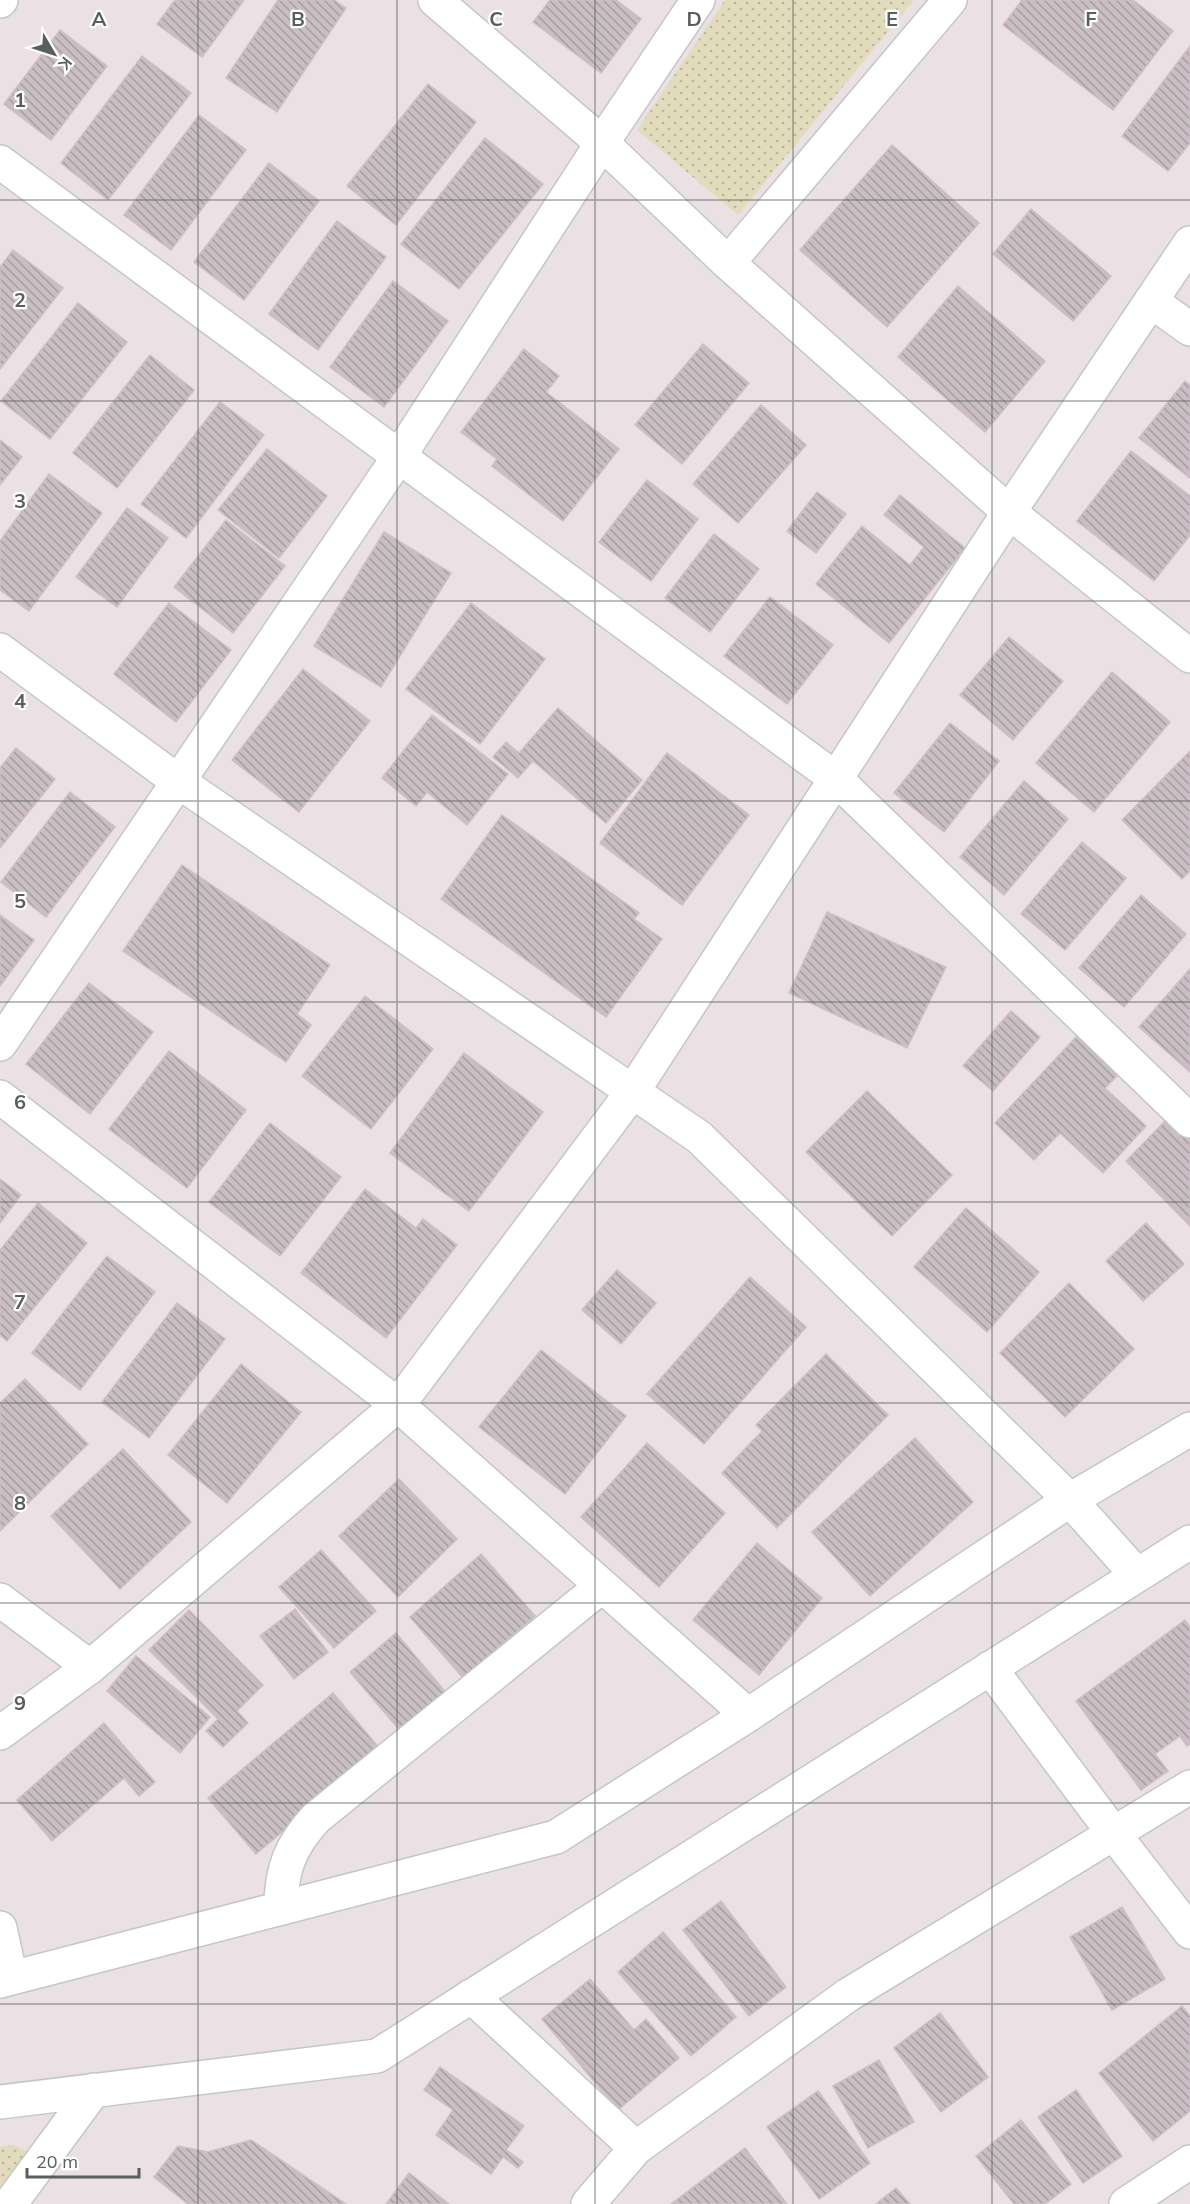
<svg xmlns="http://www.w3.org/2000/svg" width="1190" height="2204" font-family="Mulish,sans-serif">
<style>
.park{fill:url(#park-dots)}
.building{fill:url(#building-back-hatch);stroke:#d0bec7;stroke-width:1.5}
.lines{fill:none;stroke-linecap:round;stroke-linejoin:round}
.minor-casing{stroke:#c2c8c5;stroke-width:36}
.minor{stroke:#fff;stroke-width:33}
.grid{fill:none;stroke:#59605b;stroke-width:1.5;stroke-opacity:0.55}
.grid-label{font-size:20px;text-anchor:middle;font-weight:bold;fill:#59605b;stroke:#fff;stroke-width:4.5;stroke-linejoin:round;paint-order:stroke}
</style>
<defs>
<pattern id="park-dots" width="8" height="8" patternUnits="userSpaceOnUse" patternTransform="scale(1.5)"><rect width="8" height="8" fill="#e3dcbc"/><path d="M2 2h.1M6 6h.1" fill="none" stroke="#bbb69c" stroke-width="1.8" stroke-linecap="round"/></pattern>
<pattern id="building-back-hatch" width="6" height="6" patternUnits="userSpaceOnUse" patternTransform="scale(1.5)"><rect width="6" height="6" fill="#c9bec3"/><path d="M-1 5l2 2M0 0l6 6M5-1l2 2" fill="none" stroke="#a69ea1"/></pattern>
</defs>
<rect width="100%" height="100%" fill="#ebe0e4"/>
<g class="park">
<polygon points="725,0 914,0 738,215 637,130"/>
<polygon points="14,2145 29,2153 0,2204 0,2147"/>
</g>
<g class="building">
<polygon points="175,0 244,0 202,57 157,24"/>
<polygon points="278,0 334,0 346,8 277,112 226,78"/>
<polygon points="550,0 616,0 641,19 601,73 533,22"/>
<polygon points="1022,0 1133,0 1173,31 1113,110 1003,25"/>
<polygon points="60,30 107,66 51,140 4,104"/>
<polygon points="1190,46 1190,143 1168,171 1122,136"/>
<polygon points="142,56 191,93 108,200 61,163"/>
<polygon points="428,84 476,122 396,225 347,186"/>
<polygon points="199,115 246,150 171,250 124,215"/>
<polygon points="485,138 543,184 459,289 401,244"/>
<polygon points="892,145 979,223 887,327 800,250"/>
<polygon points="269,163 319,201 244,300 194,262"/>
<polygon points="1031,209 1111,276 1073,321 993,254"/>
<polygon points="337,221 386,257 318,350 269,314"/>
<polygon points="13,250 63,288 0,369 0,267"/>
<polygon points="393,281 448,321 384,407 330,367"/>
<polygon points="958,286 1045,361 985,432 898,357"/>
<polygon points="78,303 127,342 50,439 1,401"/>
<polygon points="703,344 749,383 682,464 635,425"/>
<polygon points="524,349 559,376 546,392 619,449 563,521 492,466 497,459 461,432"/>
<polygon points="150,355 194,390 117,488 73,453"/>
<polygon points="1185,381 1190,385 1190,478 1139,438"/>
<polygon points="220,402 264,435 186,538 141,504"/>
<polygon points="761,405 806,445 738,523 693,484"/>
<polygon points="0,440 22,457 0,485"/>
<polygon points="267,449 327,496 279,558 218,510"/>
<polygon points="1131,451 1190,496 1190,535 1154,581 1077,521"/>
<polygon points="49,474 102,513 29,611 0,590 0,541"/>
<polygon points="647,480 698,519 651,581 599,542"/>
<polygon points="817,492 846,514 816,553 787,531"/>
<polygon points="900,495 965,548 889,643 816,584 862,526 910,565 924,547 884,515"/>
<polygon points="127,508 168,538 117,607 76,577"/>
<polygon points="226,520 285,566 233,633 174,587"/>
<polygon points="384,532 451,573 381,687 314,646"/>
<polygon points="714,534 759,569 710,632 665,598"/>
<polygon points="770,597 833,645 787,704 724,656"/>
<polygon points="169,603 231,650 176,722 114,674"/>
<polygon points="471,603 545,659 480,744 406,689"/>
<polygon points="1009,637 1063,681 1013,740 960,695"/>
<polygon points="303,669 370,721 299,812 232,760"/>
<polygon points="1112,672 1170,722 1094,812 1036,763"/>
<polygon points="558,708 642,780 606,823 533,761 518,778 493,757 506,742 519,753"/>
<polygon points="432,715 508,774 467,825 427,792 416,806 382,778"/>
<polygon points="950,723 999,761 944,832 894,793"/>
<polygon points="16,748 55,779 0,848 0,768"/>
<polygon points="1190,751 1190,871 1182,879 1122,820"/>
<polygon points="667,753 749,815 682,905 600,843"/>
<polygon points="1024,781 1068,819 1004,895 960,857"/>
<polygon points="70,792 115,827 46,917 1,882"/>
<polygon points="502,815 639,913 634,919 662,939 606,1017 441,899"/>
<polygon points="1082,842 1126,878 1065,950 1021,914"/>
<polygon points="182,865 330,965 297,1014 311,1025 286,1062 123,951"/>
<polygon points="1141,895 1186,934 1124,1007 1079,968"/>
<polygon points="827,912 946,967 907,1048 789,993"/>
<polygon points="0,915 34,940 0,986"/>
<polygon points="1190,969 1190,1072 1139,1027"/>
<polygon points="89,983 153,1032 90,1114 26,1064"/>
<polygon points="365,996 433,1049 371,1129 302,1076"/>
<polygon points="1011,1011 1040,1037 993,1091 963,1066"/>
<polygon points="1077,1036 1118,1075 1105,1088 1146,1126 1103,1173 1060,1133 1034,1160 995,1123"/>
<polygon points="169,1051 246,1110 187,1188 109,1129"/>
<polygon points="464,1053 543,1112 469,1211 390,1153"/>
<polygon points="867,1091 952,1175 892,1236 806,1152"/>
<polygon points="1169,1117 1190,1138 1190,1226 1126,1161"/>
<polygon points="270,1123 341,1177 280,1256 209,1202"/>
<polygon points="0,1179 21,1195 0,1223"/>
<polygon points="365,1189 416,1228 423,1219 457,1245 386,1338 301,1273"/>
<polygon points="38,1203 87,1243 7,1341 0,1335 0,1250"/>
<polygon points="966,1208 1039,1272 987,1332 914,1267"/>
<polygon points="1146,1223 1184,1264 1143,1301 1106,1261"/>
<polygon points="107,1256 155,1292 80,1390 32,1353"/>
<polygon points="617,1270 656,1303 621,1344 582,1310"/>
<polygon points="750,1277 806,1327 704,1444 647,1394"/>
<polygon points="1069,1283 1134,1349 1065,1417 1000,1353"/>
<polygon points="177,1303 225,1339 149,1438 102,1402"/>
<polygon points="541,1350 626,1416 565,1494 479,1427"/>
<polygon points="826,1354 888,1415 777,1528 722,1473 762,1431 756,1425"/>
<polygon points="241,1364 301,1412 227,1503 168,1455"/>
<polygon points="25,1379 88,1444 0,1531 0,1403"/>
<polygon points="915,1438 973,1502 870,1596 812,1532"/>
<polygon points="647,1443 725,1513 659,1587 581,1517"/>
<polygon points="123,1449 191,1522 120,1589 51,1516"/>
<polygon points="399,1479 457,1539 398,1597 339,1536"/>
<polygon points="757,1543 822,1598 759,1675 693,1620"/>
<polygon points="321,1550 376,1611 334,1648 279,1587"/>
<polygon points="481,1554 535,1616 463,1678 410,1617"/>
<polygon points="295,1609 328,1652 294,1679 260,1636"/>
<polygon points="189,1610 263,1685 237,1711 248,1723 223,1747 206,1731 218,1719 149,1650"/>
<polygon points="1185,1620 1190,1627 1190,1744 1187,1746 1180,1736 1155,1754 1168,1771 1141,1790 1076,1701"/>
<polygon points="396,1633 448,1695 402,1733 350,1672"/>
<polygon points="136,1656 210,1717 180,1753 107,1691"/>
<polygon points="333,1693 380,1749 256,1854 208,1798"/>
<polygon points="104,1723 155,1782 139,1796 124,1778 52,1841 17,1800"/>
<polygon points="721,1901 786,1987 749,2016 683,1930"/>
<polygon points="1122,1907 1165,1979 1112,2010 1070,1937"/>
<polygon points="663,1932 736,2017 691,2056 618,1972"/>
<polygon points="590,1979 634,2030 646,2019 679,2058 618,2110 542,2019"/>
<polygon points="1182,2006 1190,2016 1190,2111 1153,2141 1099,2073"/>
<polygon points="940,2013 988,2077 941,2112 894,2048"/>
<polygon points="879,2060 914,2122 868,2148 833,2086"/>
<polygon points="440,2067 524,2126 506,2150 523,2162 518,2168 503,2157 491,2174 436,2135 453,2110 424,2090"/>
<polygon points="1076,2090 1122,2156 1083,2183 1038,2117"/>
<polygon points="818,2091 870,2163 819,2199 767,2127"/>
<polygon points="1021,2120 1071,2184 1045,2204 1014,2204 976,2156"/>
<polygon points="251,2140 346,2204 188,2204 154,2177 178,2146 208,2152"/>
<polygon points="745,2148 787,2204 671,2204"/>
<polygon points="409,2173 449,2204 386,2204"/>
<polygon points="896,2188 910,2204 876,2204"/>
</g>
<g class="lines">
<g class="minor-casing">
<g id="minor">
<polyline points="435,0 602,143 728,263 1009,512 1190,656"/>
<polyline points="0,1 1,0"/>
<polyline points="0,162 835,778 1190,1121"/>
<polyline points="728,263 950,0"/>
<polyline points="1151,301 1190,329"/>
<polyline points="0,650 179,782 699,1137 1070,1500 1137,1575"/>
<polyline points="0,1044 400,455 602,143 698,0"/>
<polyline points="0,1097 398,1405 748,1715"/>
<polyline points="0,1600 90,1667"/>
<polyline points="990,1668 1114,1834 1190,1932"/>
<polyline points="0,1733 90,1667 398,1405 633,1091 1009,512 1190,243"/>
<path d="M281 1908C281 1870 290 1846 316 1818L602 1586"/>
<polyline points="0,1928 11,1978"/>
<polyline points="0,1981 556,1837 748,1715 1070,1500 1190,1429"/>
<polyline points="471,1996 636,2148"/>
<polyline points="0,2102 377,2056 1190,1542"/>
<polyline points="10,2204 94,2090"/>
<polyline points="588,2204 636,2148 848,1995 1190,1787"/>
<polyline points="1126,2204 1190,2162"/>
</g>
</g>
<use href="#minor" class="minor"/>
</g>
<path class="grid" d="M198 0V2204M397 0V2204M595 0V2204M793 0V2204M992 0V2204M0 200H1190M0 401H1190M0 601H1190M0 801H1190M0 1002H1190M0 1202H1190M0 1403H1190M0 1603H1190M0 1803H1190M0 2004H1190"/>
<g class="grid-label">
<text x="99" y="26">A</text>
<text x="298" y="26">B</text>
<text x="496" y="26">C</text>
<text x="694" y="26">D</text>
<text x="892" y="26">E</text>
<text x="1091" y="26">F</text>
<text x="20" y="107">1</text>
<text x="20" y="307">2</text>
<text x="20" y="508">3</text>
<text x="20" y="708">4</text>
<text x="20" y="908">5</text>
<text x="20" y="1109">6</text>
<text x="20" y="1309">7</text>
<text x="20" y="1510">8</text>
<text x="20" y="1710">9</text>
</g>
<g transform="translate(54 54) rotate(129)" stroke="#ffffff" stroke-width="4.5" paint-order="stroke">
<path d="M0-4.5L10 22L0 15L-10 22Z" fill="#59605b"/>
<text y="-9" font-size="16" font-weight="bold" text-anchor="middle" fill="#59605b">K</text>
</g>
<path d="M27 2168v9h112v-9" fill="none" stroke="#59605b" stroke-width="3"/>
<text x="36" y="2168" font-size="18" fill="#59605b" stroke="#ffffff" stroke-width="4.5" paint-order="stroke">20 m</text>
</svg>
